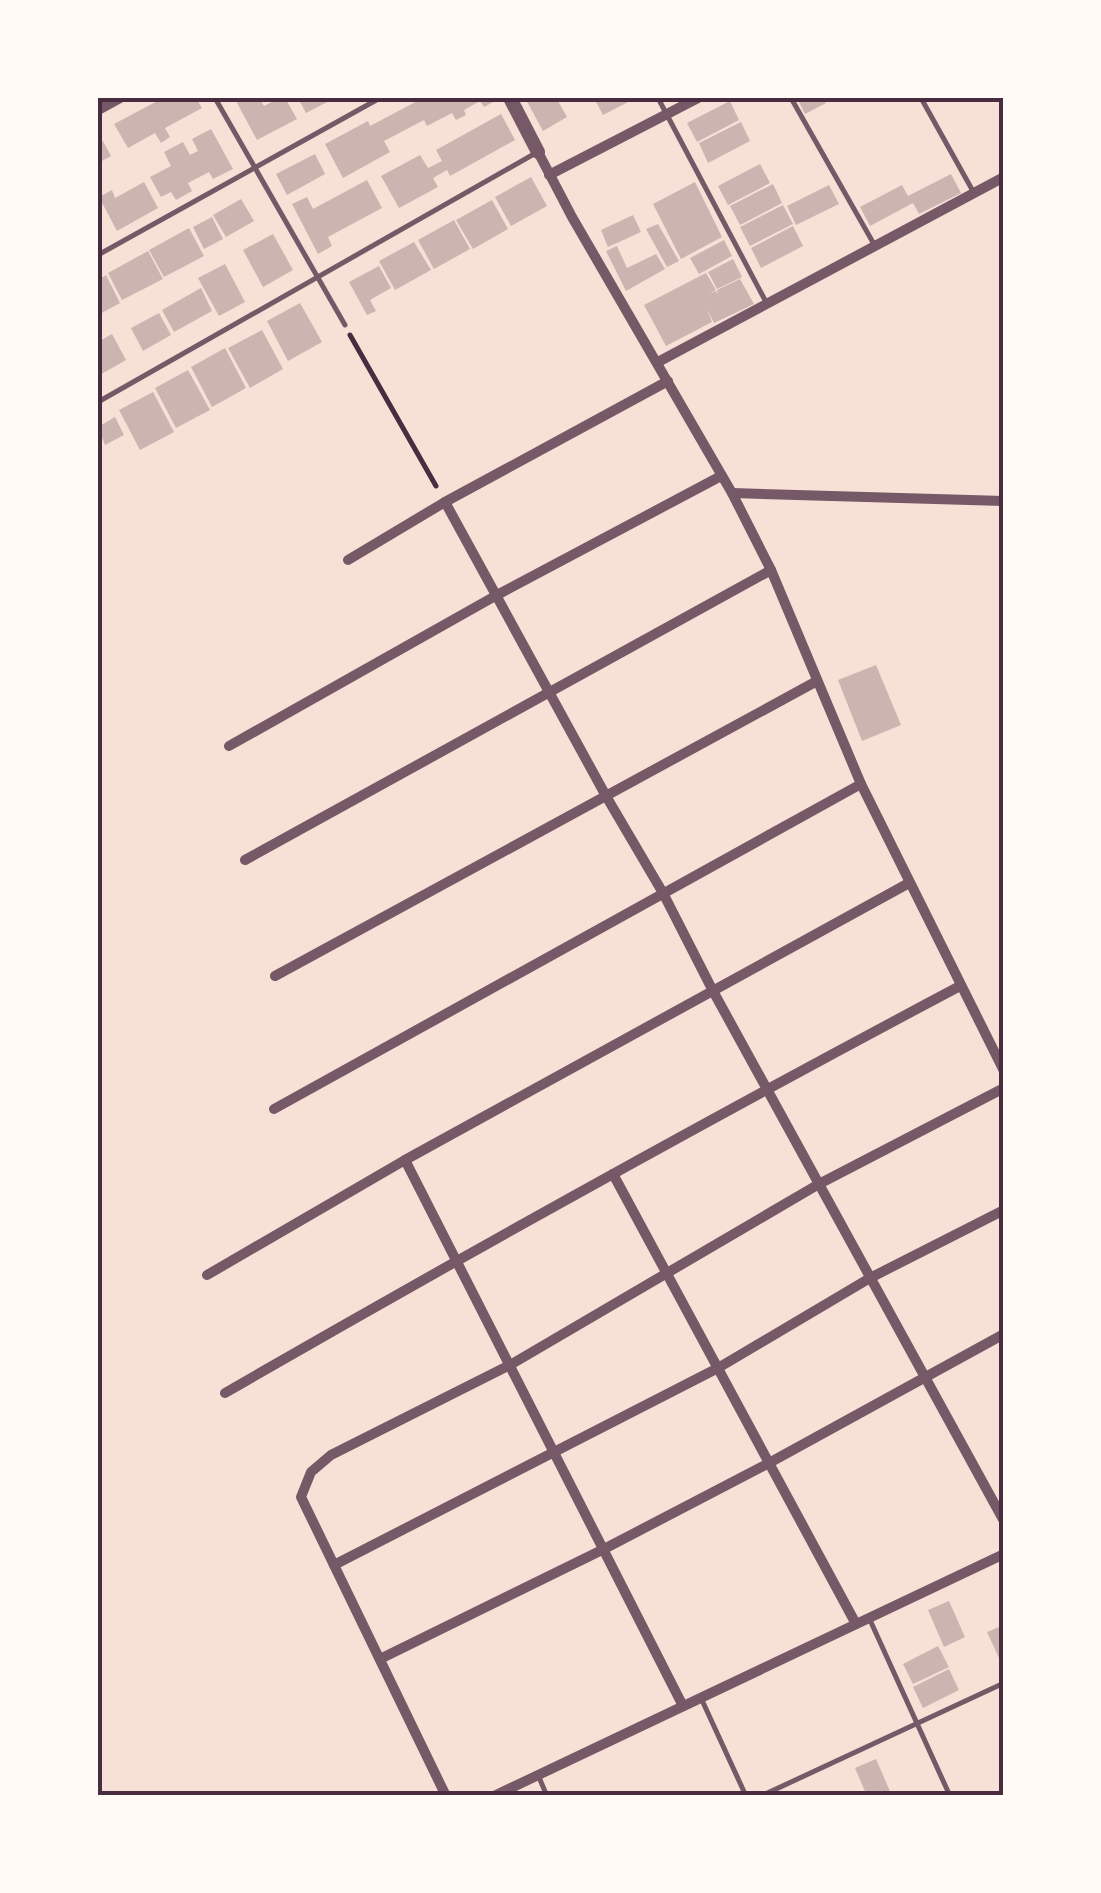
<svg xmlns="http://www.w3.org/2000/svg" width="1101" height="1893" font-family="'Fira Sans Condensed',sans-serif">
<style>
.building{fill:#ccb4b1}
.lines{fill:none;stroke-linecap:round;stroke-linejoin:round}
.path{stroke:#4a2c40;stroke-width:5}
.service{stroke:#755966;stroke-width:5}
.minor{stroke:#755966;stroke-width:10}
.tertiary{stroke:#755966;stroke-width:14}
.neatline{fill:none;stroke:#4a2c40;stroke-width:4}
</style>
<rect width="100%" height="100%" fill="#f7e1d7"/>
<g class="building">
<polygon points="163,98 196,98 202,108 165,128 170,137 161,143 155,133 128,148 114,124"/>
<polygon points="243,98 259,98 264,106 280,98 285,98 297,119 257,140 236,101"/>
<polygon points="298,98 335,98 306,113"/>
<polygon points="423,98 493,98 495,101 484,107 480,101 464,110 466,115 456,120 452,113 427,126 424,120 384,141 390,152 343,178 325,144 368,121 370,126"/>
<polygon points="525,98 564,98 558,101 567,117 543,131"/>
<polygon points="594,98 636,98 603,115"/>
<polygon points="797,98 823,98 826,103 805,114"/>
<polygon points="730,101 739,120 697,142 687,123"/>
<polygon points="501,114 515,140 450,176 447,170 433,178 438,187 399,208 381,176 420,155 428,168 442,161 436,150"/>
<polygon points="741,122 750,141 708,163 699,143"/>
<polygon points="211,129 233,169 213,179 209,172 188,183 192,191 176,200 171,192 161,197 150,177 171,166 164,152 183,142 190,155 198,151 192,139"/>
<polygon points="103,141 111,156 98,163 98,144"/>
<polygon points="315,154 325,174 287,195 276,174"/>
<polygon points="760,164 770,183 728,205 718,186"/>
<polygon points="951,174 961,193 919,214 913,203 870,226 860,207 902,185 908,196"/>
<polygon points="531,177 547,206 511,226 495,197"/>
<polygon points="367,180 382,208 328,237 332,246 318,254 292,204 307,197 313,209"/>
<polygon points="144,182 158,208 117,231 99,197 112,190 115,198"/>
<polygon points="695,182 722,237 681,259 653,204"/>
<polygon points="773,184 782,203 740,225 730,206"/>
<polygon points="829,185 839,204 796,225 787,206"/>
<polygon points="241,199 254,221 226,237 213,215"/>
<polygon points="492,200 508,229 473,249 456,220"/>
<polygon points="783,205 793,224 750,246 740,227"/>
<polygon points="633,215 641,232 608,247 601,230"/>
<polygon points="212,217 223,239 204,249 193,227"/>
<polygon points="454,220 470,249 434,269 418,240"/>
<polygon points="658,224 679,261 667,267 646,229"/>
<polygon points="793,226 803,246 761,268 751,248"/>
<polygon points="189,228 204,256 164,277 149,250"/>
<polygon points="273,234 293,270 263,287 243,250"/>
<polygon points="724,240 732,256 699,274 690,258"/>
<polygon points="414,242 431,270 395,290 379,261"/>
<polygon points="617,246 627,268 656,254 665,269 626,291 606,251"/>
<polygon points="148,251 163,279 122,300 108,273"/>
<polygon points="733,259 742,277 717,289 708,272"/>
<polygon points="225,264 245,302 219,316 198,278"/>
<polygon points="379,266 391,288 370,300 376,311 367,315 349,282"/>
<polygon points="706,273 716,290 709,294 716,291 718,294 717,290 740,279 754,304 714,323 707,309 712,322 666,346 644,305"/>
<polygon points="106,275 120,303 98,315 98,280"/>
<polygon points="201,288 212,311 174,332 162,310"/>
<polygon points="300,303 322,342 288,361 267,321"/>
<polygon points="159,313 171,335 143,351 131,328"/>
<polygon points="262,330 283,369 250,388 228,348"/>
<polygon points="112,334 126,360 98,376 98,342"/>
<polygon points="225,348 246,388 212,407 191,367"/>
<polygon points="188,370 210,410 176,428 155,388"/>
<polygon points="153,392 174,432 140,450 119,410"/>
<polygon points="115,417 124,435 105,445 98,427"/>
<polygon points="876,665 901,725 862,741 838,680"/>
<polygon points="949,1601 965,1637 944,1647 928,1610"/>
<polygon points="1004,1625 1004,1669 987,1632"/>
<polygon points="938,1646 949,1667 913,1684 903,1664"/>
<polygon points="949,1669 959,1690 923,1708 913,1687"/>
<polygon points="876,1759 892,1796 867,1796 855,1768"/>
</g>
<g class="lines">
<polyline class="path" points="350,335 436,486"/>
<g class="service">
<polyline points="215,98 345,325"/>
<polyline points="658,98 766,302"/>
<polyline points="791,98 875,246"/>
<polyline points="921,98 974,193"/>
<polyline points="98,255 380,98"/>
<polyline points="98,402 534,154"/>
<polyline points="870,1620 950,1796"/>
<polyline points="701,1698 746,1796"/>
<polyline points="538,1775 547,1796"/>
<polyline points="761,1796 1004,1683"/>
</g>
<g class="minor">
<polyline points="98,110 120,98"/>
<polyline points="538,152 572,217 732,493 771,570 861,784 1004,1071"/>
<polyline points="549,175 698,98"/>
<polyline points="658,362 1004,177"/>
<polyline points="732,493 1004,501"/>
<polyline points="445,502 606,796 663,893 713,991 1004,1521"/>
<polyline points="348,560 445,502 668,381"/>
<polyline points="229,746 497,595 721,476"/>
<polyline points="245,860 771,570"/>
<polyline points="275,976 817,681"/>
<polyline points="274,1109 861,784"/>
<polyline points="405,1160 683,1706"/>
<polyline points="613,1174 856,1624"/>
<polyline points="207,1275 405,1160 909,883"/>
<path d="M225 1393C468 1253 713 1117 960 986"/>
<polyline points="334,1565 718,1368 870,1278 1004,1210"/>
<polyline points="380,1659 604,1549 769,1463 1004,1334"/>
<polyline points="446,1796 301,1497 311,1472 331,1455 510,1365 819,1184 1004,1088"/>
<polyline points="494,1796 1004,1554"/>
</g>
<polyline class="tertiary" points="510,98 538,152"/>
</g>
<rect width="1101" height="1893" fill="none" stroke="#fffaf5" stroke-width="200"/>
<rect x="100" y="100" width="901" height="1693" class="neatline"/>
</svg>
